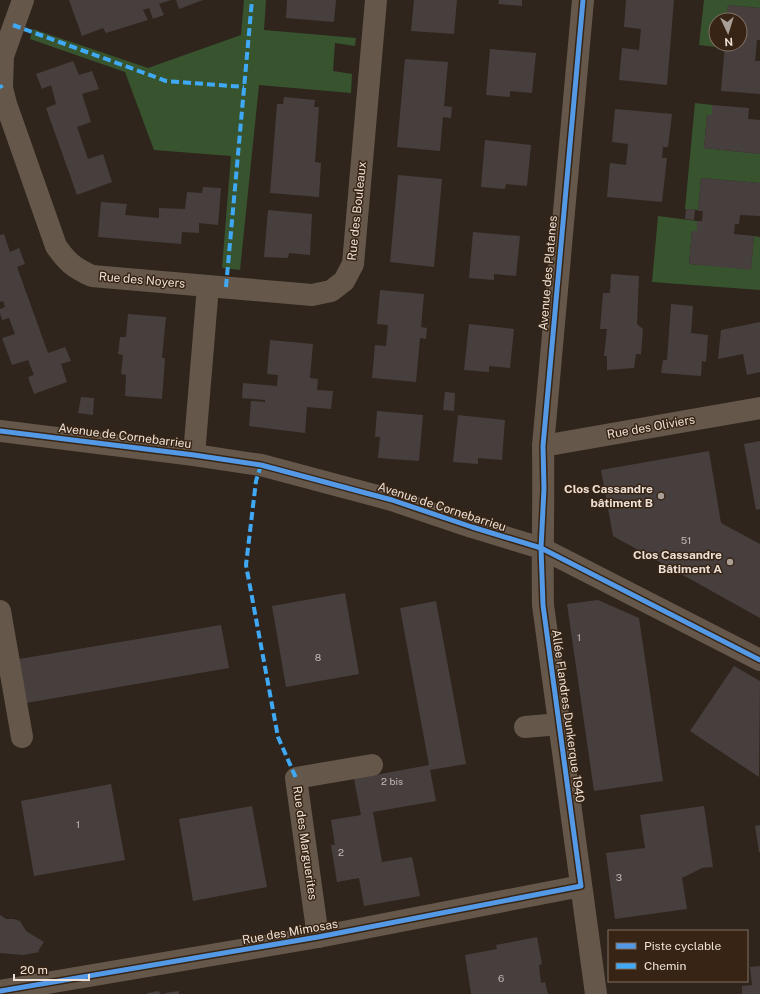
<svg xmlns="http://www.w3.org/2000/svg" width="760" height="994" font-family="'Public Sans',sans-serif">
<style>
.green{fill:#38542e}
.building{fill:#473f3e}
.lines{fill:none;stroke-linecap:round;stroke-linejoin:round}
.minor{stroke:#65584a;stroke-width:22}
.quiet{stroke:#3fa9f5;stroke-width:4;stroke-dasharray:8 4;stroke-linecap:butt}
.cycleway-casing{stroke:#372414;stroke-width:8}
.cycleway{stroke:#5399e6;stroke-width:5}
.poi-dot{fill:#aa9f96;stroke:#372414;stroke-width:1.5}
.labels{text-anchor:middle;stroke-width:3;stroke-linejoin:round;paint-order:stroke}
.number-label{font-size:10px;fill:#c4b8b1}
.street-label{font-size:12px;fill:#ede1d7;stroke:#372414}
.poi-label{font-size:12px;font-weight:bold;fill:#ede1d7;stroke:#372414;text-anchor:end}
</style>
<rect width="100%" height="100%" fill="#2f251c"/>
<g class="green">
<polygon points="244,0 266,0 264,30 356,38 355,46 335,43 333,71 352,74 351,93 259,85 240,270 222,268 231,156 154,150 125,72 30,39 33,29 148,68 241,35"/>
<polygon points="704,0 760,0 760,8 728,5 727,20 716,20 716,44 725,44 724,48 699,45"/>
<polygon points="695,103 712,105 712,115 707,115 704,148 760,154 760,183 701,178 698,210 685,209"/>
<polygon points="658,216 697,221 697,231 692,231 689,264 751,269 754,236 760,237 760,290 652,282"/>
</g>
<g class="building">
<polygon points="69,0 171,0 159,4 164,15 153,19 149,8 143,10 148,20 106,33 103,28 82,36"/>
<polygon points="176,0 203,0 179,9"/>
<polygon points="287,0 336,0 334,22 286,18"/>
<polygon points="414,0 457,0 454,34 411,31"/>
<polygon points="499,0 522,0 522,6 498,4"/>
<polygon points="626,0 674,0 667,85 619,80 622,48 639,50 641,29 624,27"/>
<polygon points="728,5 760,8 760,40 757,40 755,61 760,61 760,94 721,91 725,44 740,44 740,20 727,20"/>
<polygon points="490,49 536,53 532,93 510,91 510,97 486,95"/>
<polygon points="405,59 448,62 444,106 452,107 451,118 443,117 440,151 397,147"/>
<polygon points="73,61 79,75 92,71 99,89 82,94 91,122 77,127 88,159 103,154 112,182 77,195 46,108 56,104 51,85 42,89 36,74"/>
<polygon points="284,97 315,100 314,107 319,107 315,162 321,163 319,197 270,193 277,104 283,104"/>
<polygon points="712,105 749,108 748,119 760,120 760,154 704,148 707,115 712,115"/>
<polygon points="615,109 672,114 668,147 663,147 662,158 667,158 662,202 607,197 610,163 626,165 627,155 628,144 612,142"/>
<polygon points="485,140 531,145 527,186 506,184 505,189 481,187"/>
<polygon points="398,175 442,179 434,267 390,262"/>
<polygon points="701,178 760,183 760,216 740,215 739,224 735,224 734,234 754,236 751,270 689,264 692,231 697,231 697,221 702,221 703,211 698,211"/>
<polygon points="203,187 221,188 218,225 199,223 199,233 182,232 181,244 98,237 101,202 127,204 125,215 159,218 159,208 185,209 187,192 202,193"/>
<polygon points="686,209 695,210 694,220 685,219"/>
<polygon points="268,210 312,214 310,255 289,253 288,258 264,257"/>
<polygon points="473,232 520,236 516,276 494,274 494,280 469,278"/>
<polygon points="4,234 10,252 19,248 25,264 17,267 48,353 65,347 71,361 61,364 67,382 34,394 28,377 34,375 28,360 12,365 2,338 15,334 9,318 2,320 0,313 0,309 5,307 3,301 0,302 0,235"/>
<polygon points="611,274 639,276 637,324 643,329 641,354 636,354 634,368 607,370 607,356 604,356 607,329 600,329 603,293 610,293"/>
<polygon points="380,290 424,294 421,327 427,328 426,339 420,338 416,382 372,378 375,345 386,346 388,325 377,324"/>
<polygon points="671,304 693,306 691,333 708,335 706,362 702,361 701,376 661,373 663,360 667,360"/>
<polygon points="128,314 166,317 162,358 165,358 162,399 125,396 126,375 121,374 123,355 118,354 120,337 126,337"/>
<polygon points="760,322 760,372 747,375 743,354 718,359 721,330"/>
<polygon points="469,324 514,329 510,368 489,366 489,372 464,370"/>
<polygon points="270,340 313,344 310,378 318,379 317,390 333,391 331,409 307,407 305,433 249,426 251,401 265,402 265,400 242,398 243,383 277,386 278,375 267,374"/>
<polygon points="445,392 455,393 454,411 443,410"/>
<polygon points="81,397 94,398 93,415 78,413"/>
<polygon points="377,411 423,415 419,461 378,458 380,437 375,437"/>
<polygon points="458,415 505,420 502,460 478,458 478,464 453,462"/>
<polygon points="760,441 760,509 756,510 744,444"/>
<polygon points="709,451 721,523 760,544 760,618 613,536 601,470"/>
<polygon points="345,593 359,674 286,687 272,606"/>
<polygon points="598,600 639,618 663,781 594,791 567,604"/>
<polygon points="436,601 466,764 430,770 436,801 373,812 382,862 412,857 420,896 364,906 359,878 337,882 331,845 335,845 331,820 361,815 354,779 429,765 400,608"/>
<polygon points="221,625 229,668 26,703 19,659"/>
<polygon points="734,666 760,681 759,777 690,731"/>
<polygon points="111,784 125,860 34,876 21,801"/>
<polygon points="252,806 267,887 193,901 179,819"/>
<polygon points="704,806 713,867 702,868 682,878 687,909 615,919 606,853 645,848 640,815"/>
<polygon points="760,825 760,852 759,852 755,826"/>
<polygon points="0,915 6,919 14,919 20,921 26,931 44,942 38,951 40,952 23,955 0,953"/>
<polygon points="537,937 542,964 539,965 541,983 545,982 548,994 471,994 465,955 497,949 496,945"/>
<polygon points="760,966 760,994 742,994 742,986 752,985 750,967"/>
<polygon points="158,991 161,994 147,994 148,993"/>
<polygon points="179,991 179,994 165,994 165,993"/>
</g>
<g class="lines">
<g class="minor">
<path d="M23 0 3 56 2 88 6 104 56 246C67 262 74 268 92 276L208 286 194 455"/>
<path d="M583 0 543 446C544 499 542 552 543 605L596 994"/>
<polyline points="208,286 312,295 331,291 344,281 353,264 376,0"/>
<polyline points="0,431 194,455 261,465 392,500 472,527 541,548 760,660"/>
<polyline points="543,446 760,408"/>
<polyline points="0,611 22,737"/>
<polyline points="525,727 560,724"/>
<polyline points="318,937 296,778 372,765"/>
<polyline points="0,991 318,937 581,886"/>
</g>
<g class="quiet">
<polyline points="13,25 166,81 244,87"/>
<polyline points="0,85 2,88"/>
<polyline points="226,287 252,0"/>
<polyline points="261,465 256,481 246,565 278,737 296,778"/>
</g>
<g class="cycleway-casing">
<g id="cycleway">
<polyline points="0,431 194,455 261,465 392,500 472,527 541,548 760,660"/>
<polyline points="0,991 318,937 581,886 543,605 541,548 544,489 543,446 583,0"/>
</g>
</g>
<use href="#cycleway" class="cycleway"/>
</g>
<g class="poi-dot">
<circle cx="661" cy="496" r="4"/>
<circle cx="730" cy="562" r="4"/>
</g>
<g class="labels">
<g class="number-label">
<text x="686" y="544">51</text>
<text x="579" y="641">1</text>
<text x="318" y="661">8</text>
<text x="392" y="785">2 bis</text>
<text x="78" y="828">1</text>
<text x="341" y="856">2</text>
<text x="619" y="881">3</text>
<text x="501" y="982">6</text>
</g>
<g class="street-label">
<text transform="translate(357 211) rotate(-84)" y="4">Rue des Bouleaux</text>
<text transform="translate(548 273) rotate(-85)" y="4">Avenue des Platanes</text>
<text transform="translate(142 280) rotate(5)" y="4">Rue des Noyers</text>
<text transform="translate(651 427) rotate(-10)" y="4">Rue des Oliviers</text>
<text transform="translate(125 436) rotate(7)" y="4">Avenue de Cornebarrieu</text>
<text transform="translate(442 507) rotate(18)" y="4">Avenue de Cornebarrieu</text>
<text transform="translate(568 716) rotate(82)" y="4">Allée Flandres Dunkerque 1940</text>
<text transform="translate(305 843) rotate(82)" y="4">Rue des Marguerites</text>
<text transform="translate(290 932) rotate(-10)" y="4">Rue des Mimosas</text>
</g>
<g class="poi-label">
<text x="653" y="493">Clos Cassandre<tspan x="653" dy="14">bâtiment B</tspan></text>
<text x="722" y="559">Clos Cassandre<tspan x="722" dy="14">Bâtiment A</tspan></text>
</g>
</g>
<rect x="608" y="930" width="140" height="52" fill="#372414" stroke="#807062"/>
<rect x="616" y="943" width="20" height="6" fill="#5399e6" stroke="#807062"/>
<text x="644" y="950" font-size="12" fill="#ede1d7">Piste cyclable</text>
<rect x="616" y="963" width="20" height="6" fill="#3fa9f5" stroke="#807062"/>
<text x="644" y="970" font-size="12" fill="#ede1d7">Chemin</text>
<g transform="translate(728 32) rotate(176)"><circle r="19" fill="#372414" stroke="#807062"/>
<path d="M0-3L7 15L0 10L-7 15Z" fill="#aa9f96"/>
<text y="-6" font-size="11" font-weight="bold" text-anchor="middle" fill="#ede1d7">N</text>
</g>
<path d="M14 974v6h75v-6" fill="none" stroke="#ede1d7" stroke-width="2"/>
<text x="20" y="974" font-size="12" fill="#ede1d7" stroke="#372414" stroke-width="3" paint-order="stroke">20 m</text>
</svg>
